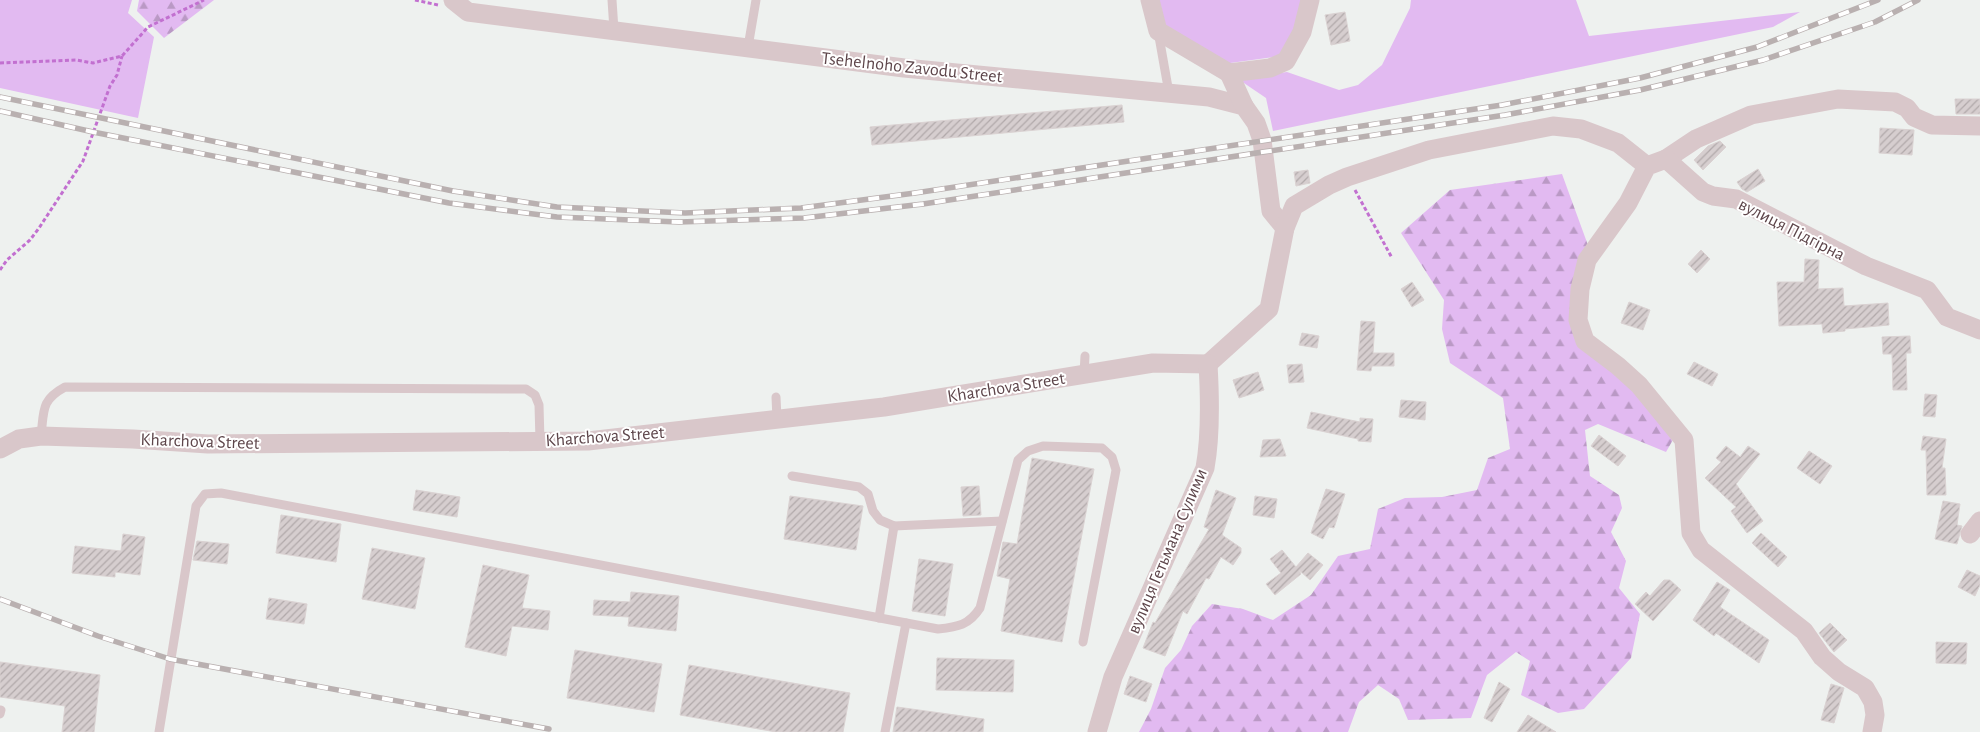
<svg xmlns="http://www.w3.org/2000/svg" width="1980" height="732" font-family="'Alegreya Sans',sans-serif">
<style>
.grass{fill:#e2baf1}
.forest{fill:url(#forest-firs)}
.building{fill:url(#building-hatch);stroke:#dad2d2}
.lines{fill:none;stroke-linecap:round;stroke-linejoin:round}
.path{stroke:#c270d0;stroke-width:3;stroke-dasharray:4 2.5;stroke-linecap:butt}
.service{stroke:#d9c7ca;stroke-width:9}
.minor{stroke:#d9c7ca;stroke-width:19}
.rail-casing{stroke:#b9b0b0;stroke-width:5.5}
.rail{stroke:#fff;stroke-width:4;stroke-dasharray:11;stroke-linecap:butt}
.labels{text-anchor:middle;stroke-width:4;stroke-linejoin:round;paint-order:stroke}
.street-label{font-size:18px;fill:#5d454a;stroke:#fff}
</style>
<defs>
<pattern id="forest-firs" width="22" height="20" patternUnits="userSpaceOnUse" patternTransform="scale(1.25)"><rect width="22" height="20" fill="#e2baf1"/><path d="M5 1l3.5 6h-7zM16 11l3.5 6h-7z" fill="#ba99c5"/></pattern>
<pattern id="building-hatch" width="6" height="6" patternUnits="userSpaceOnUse" patternTransform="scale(1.25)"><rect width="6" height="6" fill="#d6cecf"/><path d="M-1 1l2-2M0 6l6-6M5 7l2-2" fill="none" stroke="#b1a9aa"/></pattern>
</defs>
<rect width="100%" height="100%" fill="#eef1ef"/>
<g class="grass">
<polygon points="0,0 132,0 128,13 154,37 138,118 0,88"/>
<polygon points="1157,0 1304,0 1297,28 1282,56 1223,64 1163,24"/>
<polygon points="1411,0 1576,0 1589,36 1800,12 1773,27 1273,131 1266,98 1238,79 1287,72 1339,90 1358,85 1382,65 1410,8"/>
</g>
<g class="forest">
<polygon points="139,0 214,0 164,38 137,11"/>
<polygon points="1562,174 1589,248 1573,321 1674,438 1666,452 1598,424 1585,430 1590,476 1619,495 1622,508 1611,532 1626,561 1619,588 1640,614 1631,658 1584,709 1558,713 1521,695 1530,661 1516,652 1487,675 1471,718 1408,720 1399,699 1378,685 1359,702 1348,732 1139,732 1151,709 1165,668 1181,650 1192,626 1212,604 1243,609 1273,620 1311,595 1338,556 1370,549 1378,509 1405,498 1442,497 1477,490 1488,458 1510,449 1503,398 1450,363 1442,329 1444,300 1401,233 1450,190"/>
</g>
<g class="building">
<polygon points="1345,12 1350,41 1331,45 1325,15"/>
<polygon points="1955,99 1980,99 1980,114 1956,114"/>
<polygon points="1122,105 1124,122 872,145 870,127"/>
<polygon points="1880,128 1914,130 1912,155 1879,153"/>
<polygon points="1720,141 1726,147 1703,170 1694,160 1708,146"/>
<polygon points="1758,169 1765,181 1747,192 1742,189 1737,182"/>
<polygon points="1308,170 1310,183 1296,186 1294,172"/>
<polygon points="1701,250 1710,259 1697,273 1688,264"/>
<polygon points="1805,259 1819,260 1818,289 1843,288 1844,306 1888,303 1889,325 1845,329 1845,331 1823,333 1822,324 1779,326 1777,282 1804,282"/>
<polygon points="1412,282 1424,300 1412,307 1401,289"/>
<polygon points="1629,302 1650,310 1643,330 1621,323"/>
<polygon points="1361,321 1375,322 1373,353 1394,353 1394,366 1372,366 1371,371 1357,370"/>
<polygon points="1302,333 1319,336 1317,348 1299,345"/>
<polygon points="1910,336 1911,353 1906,353 1907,390 1893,390 1892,354 1883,354 1882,337"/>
<polygon points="1694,362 1718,374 1712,386 1687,374"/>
<polygon points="1302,364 1304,382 1289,383 1287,365"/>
<polygon points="1258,372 1264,390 1239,398 1233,380"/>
<polygon points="1925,394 1937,395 1935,417 1923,416"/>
<polygon points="1401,400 1426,402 1425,420 1399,417"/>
<polygon points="1311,412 1360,422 1360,418 1373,419 1371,442 1358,441 1358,439 1307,428"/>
<polygon points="1599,435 1626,456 1618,466 1591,446"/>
<polygon points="1923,436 1946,439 1942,468 1945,468 1946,495 1927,495 1926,450 1921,450"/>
<polygon points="1280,439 1286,456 1260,457 1263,440"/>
<polygon points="1726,446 1740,457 1748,446 1760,454 1736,484 1763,521 1747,533 1731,511 1736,507 1705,478 1721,462 1716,458"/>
<polygon points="1809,451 1832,466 1820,484 1797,468"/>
<polygon points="1032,458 1094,469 1062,642 1001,631 1010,579 997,576 1003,542 1017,544"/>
<polygon points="979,486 981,515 963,516 961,487"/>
<polygon points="1326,489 1345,494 1334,528 1329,527 1323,539 1311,533"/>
<polygon points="416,490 460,497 457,517 413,510"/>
<polygon points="1216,490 1236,498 1222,535 1241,548 1241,553 1233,565 1221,557 1209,579 1206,578 1187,614 1183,611 1165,656 1143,648 1153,622 1155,623 1209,529 1204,527"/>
<polygon points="790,496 863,506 856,550 784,539"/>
<polygon points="1255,496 1277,499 1274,518 1253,515"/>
<polygon points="1943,501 1960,504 1957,525 1962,526 1957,544 1935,539"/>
<polygon points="281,515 341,524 336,562 276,553"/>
<polygon points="1761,533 1787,557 1778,567 1752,543"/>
<polygon points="123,534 145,537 140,575 115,572 115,577 72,573 75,546 121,551"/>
<polygon points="197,541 229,544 227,564 193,560"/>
<polygon points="372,548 425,558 415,609 362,599"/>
<polygon points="1282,550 1296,567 1308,553 1323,565 1310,580 1299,570 1301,574 1275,595 1266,584 1281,573 1270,559"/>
<polygon points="919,559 953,564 945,616 912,611"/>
<polygon points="483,565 529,575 522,608 550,611 548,630 512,626 506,656 465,647"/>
<polygon points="1967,570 1980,576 1980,585 1975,596 1958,587"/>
<polygon points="1664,580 1670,580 1681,590 1653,621 1635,604 1646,592 1650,596"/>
<polygon points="1717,582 1730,590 1720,607 1769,640 1759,663 1716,633 1714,636 1693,620"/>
<polygon points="631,592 679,596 676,631 628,626 629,617 593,615 594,600 630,602"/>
<polygon points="269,598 307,604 304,624 266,619"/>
<polygon points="1830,623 1847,640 1834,652 1819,633"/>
<polygon points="1936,642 1967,643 1966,664 1936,663"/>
<polygon points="575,650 662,664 654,712 567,698"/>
<polygon points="937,658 1014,660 1013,692 936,690"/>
<polygon points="0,662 100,675 94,732 62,732 65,706 0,697"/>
<polygon points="689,665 850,693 843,732 776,732 680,715"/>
<polygon points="1130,676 1152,684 1146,702 1124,694"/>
<polygon points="1499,682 1510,689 1492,722 1484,718"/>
<polygon points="1831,684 1844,688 1834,723 1821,720"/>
<polygon points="897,707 984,719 983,732 893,732"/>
<polygon points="1528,715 1556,732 1517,732"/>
</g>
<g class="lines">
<g class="path">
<polyline points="415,0 438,5"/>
<polyline points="0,63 76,60 93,63 122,56 148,27 204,0"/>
<polyline points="1355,190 1392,258"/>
<polyline points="0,270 7,260 30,240 39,228 83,161 110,86 117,75 122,56"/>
</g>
<g class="service">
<polyline points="612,0 614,30"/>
<polyline points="1158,31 1169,93"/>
<polyline points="748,47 756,0"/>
<polyline points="1084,374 1085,356"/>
<polyline points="776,397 777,419"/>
<path d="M41 436C44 410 41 400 65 387L526 389 535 395 539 405 540 441"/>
<polyline points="792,476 859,487 868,494 873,511 880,520 894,526 1002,521"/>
<polyline points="879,618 894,526"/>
<polyline points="0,714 1,710"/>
<path d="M159 732 196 506 205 494 221 493 938 629C958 627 969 625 980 608L1018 460 1028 451 1043 446 1102 448 1112 457 1116 470 1083 642"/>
<polyline points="885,732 906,623"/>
</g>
<g class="minor">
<polyline points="453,0 468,12 904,68 1209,97 1244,106 1256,123 1262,140 1271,211 1285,228"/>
<polyline points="1150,0 1158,31 1229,73"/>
<polyline points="1244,106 1229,73 1270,68 1286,61 1302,32 1310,0"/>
<polyline points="1666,159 1696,139 1751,115 1838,99 1895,102 1907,108 1914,117 1932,125 1980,126"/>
<polyline points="1208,364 1269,309 1285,228 1294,206 1329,185 1347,177 1429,150 1553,126 1581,129 1618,143 1647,166"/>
<polyline points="0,449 19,439 41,436 133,439 208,444 588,441 884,407 1153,363 1208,364"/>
<polyline points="1970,534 1980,521"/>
<path d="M1097 732 1113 677 1205 468C1211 435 1210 398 1208 364"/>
<polyline points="1872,732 1875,715 1873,702 1865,688 1839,672 1822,657 1804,631 1701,550 1691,533 1684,440 1639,385 1618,366 1585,341 1578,320 1580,289 1587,260 1628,203 1647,166 1666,159 1703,192 1713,196 1736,199 1866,266 1927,290 1947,317 1980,330"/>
</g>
<g class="rail-casing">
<g id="rail">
<polyline points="0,97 453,191 557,207 685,213 801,208 915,193 1502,105 1640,78 1757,47 1878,0"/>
<polyline points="0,111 93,132 449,203 557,217 679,222 804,218 923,204 1505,115 1640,90 1763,60 1875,22 1918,0"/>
<polyline points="0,599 98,636 170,659 549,729"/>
</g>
</g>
<use href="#rail" class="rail"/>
</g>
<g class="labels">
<g class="street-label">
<text transform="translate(912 67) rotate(6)" y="6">Tsehelnoho Zavodu Street</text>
<text transform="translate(1792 229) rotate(27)" y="6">вулиця Підгірна</text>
<text transform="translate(1006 387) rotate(-9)" y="6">Kharchova Street</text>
<text transform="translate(605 436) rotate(-4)" y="6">Kharchova Street</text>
<text transform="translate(200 441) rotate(2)" y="6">Kharchova Street</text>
<text transform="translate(1167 551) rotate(-67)" y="6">вулиця Гетьмана Сулими</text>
</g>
</g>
</svg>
